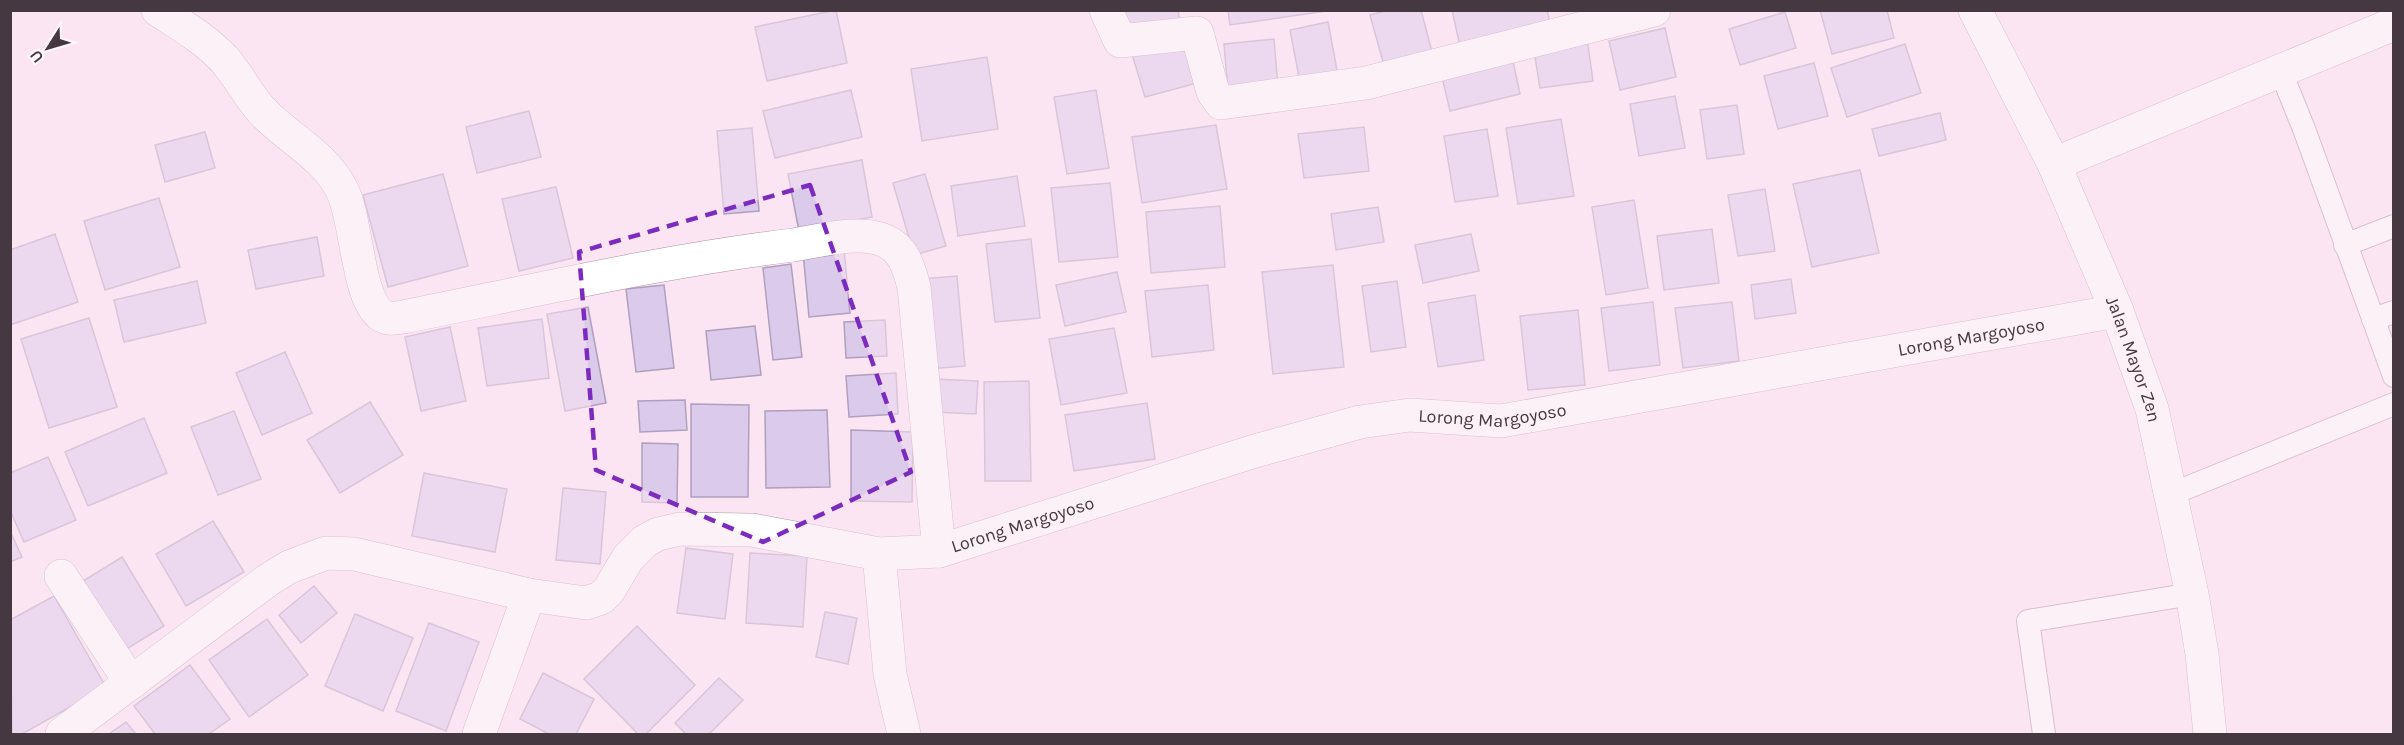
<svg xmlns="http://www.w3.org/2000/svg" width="2404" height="745" font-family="Karla,sans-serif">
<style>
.building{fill:#dccaeb;stroke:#b09fbe;stroke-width:1.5}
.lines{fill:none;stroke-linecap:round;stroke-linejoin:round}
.lane-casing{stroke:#b290a4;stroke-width:24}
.street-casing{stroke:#b290a4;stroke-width:34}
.secondary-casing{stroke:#b290a4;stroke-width:34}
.lane{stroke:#fff;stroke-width:22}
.street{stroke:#fff;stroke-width:33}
.secondary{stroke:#fff;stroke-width:33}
.marked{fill:none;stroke:#7b2cbf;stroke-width:4.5;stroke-dasharray:12 8;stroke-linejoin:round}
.labels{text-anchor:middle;stroke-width:6;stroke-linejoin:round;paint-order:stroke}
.street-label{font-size:18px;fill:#463840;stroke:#fff7fb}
</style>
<rect width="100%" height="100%" fill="#fbe5f2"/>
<g class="building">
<polygon points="836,10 847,63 767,81 755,27"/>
<polygon points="1123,10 1178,10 1180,23 1126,31"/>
<polygon points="1228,10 1333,10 1230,25"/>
<polygon points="1388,10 1421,10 1433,56 1385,69 1370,15"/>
<polygon points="1452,10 1547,10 1552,31 1461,51"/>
<polygon points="1820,10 1887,10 1894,38 1832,54"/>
<polygon points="1785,12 1796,48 1740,65 1729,29"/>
<polygon points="1328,22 1339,81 1301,88 1290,30"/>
<polygon points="1665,28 1676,77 1620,90 1609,41"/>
<polygon points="1587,38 1593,81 1540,88 1533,45"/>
<polygon points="1274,39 1278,87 1228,92 1224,44"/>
<polygon points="1185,40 1197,83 1145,97 1132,54"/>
<polygon points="1905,44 1921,93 1847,117 1831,68"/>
<polygon points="987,57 998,129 922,141 911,69"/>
<polygon points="1513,61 1520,94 1450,111 1442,77"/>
<polygon points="1814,63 1828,116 1778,129 1764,76"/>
<polygon points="851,90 862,137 775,158 763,111"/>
<polygon points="1096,90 1109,168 1067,174 1054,97"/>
<polygon points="1675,96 1685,148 1639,156 1630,104"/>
<polygon points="1737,105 1744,154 1707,159 1700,110"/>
<polygon points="529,111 541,157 477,173 466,127"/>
<polygon points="1940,113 1946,140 1879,156 1872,129"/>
<polygon points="1561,119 1574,196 1518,204 1506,128"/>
<polygon points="1216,125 1227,189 1142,203 1132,137"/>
<polygon points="1364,127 1369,171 1304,178 1298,134"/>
<polygon points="752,128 759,211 724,214 717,131"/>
<polygon points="1487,129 1498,196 1455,202 1444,136"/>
<polygon points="205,132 215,168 165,182 155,145"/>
<polygon points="862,160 872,217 799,231 788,174"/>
<polygon points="1860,170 1879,253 1812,267 1793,184"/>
<polygon points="443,174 468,266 388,287 363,195"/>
<polygon points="925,174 946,246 914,255 893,183"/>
<polygon points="1017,176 1025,226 958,236 951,186"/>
<polygon points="1110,183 1118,257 1059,262 1051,188"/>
<polygon points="556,187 573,258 519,271 502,199"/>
<polygon points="1765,189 1775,251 1738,256 1728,195"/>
<polygon points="159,198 180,267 105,290 84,221"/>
<polygon points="1634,200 1648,288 1606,295 1592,207"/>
<polygon points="1220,206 1225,267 1151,273 1146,212"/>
<polygon points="1378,207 1384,242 1336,250 1331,214"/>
<polygon points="1712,229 1719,283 1664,290 1657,236"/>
<polygon points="55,234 78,302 10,325 10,250"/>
<polygon points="1471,234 1479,271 1423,283 1415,245"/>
<polygon points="317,237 324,276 256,289 248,250"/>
<polygon points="1031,239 1040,318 995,322 986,244"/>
<polygon points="844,249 850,313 809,317 803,252"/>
<polygon points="791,264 802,357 773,360 763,268"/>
<polygon points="1333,265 1344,367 1273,374 1262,272"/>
<polygon points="1117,272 1126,312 1065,326 1056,285"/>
<polygon points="957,276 965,366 928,369 921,279"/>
<polygon points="1791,279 1796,313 1755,319 1751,285"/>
<polygon points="197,281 206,323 124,342 114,300"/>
<polygon points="1397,281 1406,347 1371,352 1362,286"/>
<polygon points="664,285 674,368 636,372 626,289"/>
<polygon points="1208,285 1214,350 1152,357 1145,291"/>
<polygon points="1475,295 1484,360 1438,367 1428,303"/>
<polygon points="1653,302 1660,365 1609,371 1601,308"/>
<polygon points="1732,302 1739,361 1683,368 1675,308"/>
<polygon points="588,307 606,403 565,411 547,314"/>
<polygon points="1578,310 1585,385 1528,390 1520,316"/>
<polygon points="89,318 117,407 49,428 21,339"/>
<polygon points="542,319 549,378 487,386 478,328"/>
<polygon points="885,320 887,356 846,358 844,322"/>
<polygon points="755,326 761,375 711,380 706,331"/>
<polygon points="450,327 466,401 421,411 405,337"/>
<polygon points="1114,328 1127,393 1061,405 1049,339"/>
<polygon points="285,352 312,413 262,435 236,373"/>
<polygon points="896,373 898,414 849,417 846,376"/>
<polygon points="934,379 978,381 976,414 933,412"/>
<polygon points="1029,381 1031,481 985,481 984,382"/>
<polygon points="685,400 687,430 640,432 638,401"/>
<polygon points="370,402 403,455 340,493 307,440"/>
<polygon points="1147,403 1155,459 1074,471 1065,415"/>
<polygon points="691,404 749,405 748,497 691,497"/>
<polygon points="827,410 830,487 766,488 765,411"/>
<polygon points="234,411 261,479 218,495 191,427"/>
<polygon points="144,418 167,473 88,506 65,452"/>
<polygon points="851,430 913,432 912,502 851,501"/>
<polygon points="642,443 678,444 677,503 642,502"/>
<polygon points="48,457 76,520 24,542 10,510 10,473"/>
<polygon points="424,473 507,489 495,552 412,536"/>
<polygon points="563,488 606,492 600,564 556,560"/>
<polygon points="213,521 244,572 186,606 156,554"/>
<polygon points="10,531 22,557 10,562"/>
<polygon points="686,548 733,554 725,619 677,613"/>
<polygon points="750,553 807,556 803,627 746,623"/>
<polygon points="122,557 164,626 125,650 83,581"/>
<polygon points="314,586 337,613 301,643 279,615"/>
<polygon points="54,596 106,687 22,734 12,734 10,620"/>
<polygon points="825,612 857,618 848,664 816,657"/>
<polygon points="355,614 413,638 383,711 325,686"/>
<polygon points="267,619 308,675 249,717 209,660"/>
<polygon points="429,623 479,642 446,731 396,711"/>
<polygon points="637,626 695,685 646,734 638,734 584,679"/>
<polygon points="190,665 230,719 209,734 155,734 134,706"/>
<polygon points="543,673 594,699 576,734 549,734 520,719"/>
<polygon points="719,678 743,700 709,734 686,734 675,723"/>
<polygon points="126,722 136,734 109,734"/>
</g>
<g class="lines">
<g class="lane-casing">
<g id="lane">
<polyline points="2281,72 2304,129 2394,376"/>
<polyline points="2345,245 2394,226"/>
<polyline points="2373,319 2394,312"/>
<polyline points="2169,495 2394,404"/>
<polyline points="2044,734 2028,621 2192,594"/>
</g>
</g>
<g class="street-casing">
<g id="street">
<path d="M158 10C181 25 205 39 224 59 239 76 249 98 265 114 291 140 325 156 342 190 357 219 357 298 381 315 388 320 395 318 403 317 533 291 662 261 793 245 819 241 859 230 883 240 904 248 909 268 914 287L939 551"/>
<polyline points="1106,10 1120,41 1197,33 1213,92 1221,103 1366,83 1654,10"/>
<polyline points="2054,164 2394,24"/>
<polyline points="879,554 890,674 904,734"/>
<polyline points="61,576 131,683"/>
<polyline points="62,734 268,580 289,567 326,553 354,554 529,595"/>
<path id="s1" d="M479 734 529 595 586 603 601 598 609 590 628 558 645 541 658 534 680 529 752 530 879 554 939 551 1255 451 1360 422 1410 415 1501 421 2117 311"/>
</g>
</g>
<g class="secondary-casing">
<g id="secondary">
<path id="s2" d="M1975 10 2054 164 2117 311 2152 409 2192 594 2202 654 2210 734"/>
</g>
</g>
<use href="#lane" class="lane"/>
<use href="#street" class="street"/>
<use href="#secondary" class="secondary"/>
</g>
<path d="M0 0H2404V745H0ZM810 185 911 472 763 542 596 470 579 252Z" fill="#fbe5f2" fill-opacity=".55" fill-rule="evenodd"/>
<path class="marked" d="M810 185 911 472 763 542 596 470 579 252Z"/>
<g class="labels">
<g class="street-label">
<text dy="6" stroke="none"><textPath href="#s1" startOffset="1652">Lorong Margoyoso</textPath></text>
<text dy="6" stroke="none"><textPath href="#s2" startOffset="384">Jalan Mayor Zen</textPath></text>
<text dy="6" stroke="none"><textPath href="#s1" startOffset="1166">Lorong Margoyoso</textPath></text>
<text dy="6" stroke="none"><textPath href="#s1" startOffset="680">Lorong Margoyoso</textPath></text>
</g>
</g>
<rect width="2404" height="745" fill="none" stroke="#463840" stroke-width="24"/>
<g transform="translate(48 48) rotate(233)" stroke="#fff7fb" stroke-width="4.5" paint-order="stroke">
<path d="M0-4.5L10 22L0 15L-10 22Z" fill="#463840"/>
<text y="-9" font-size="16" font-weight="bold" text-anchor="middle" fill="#463840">U</text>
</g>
</svg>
